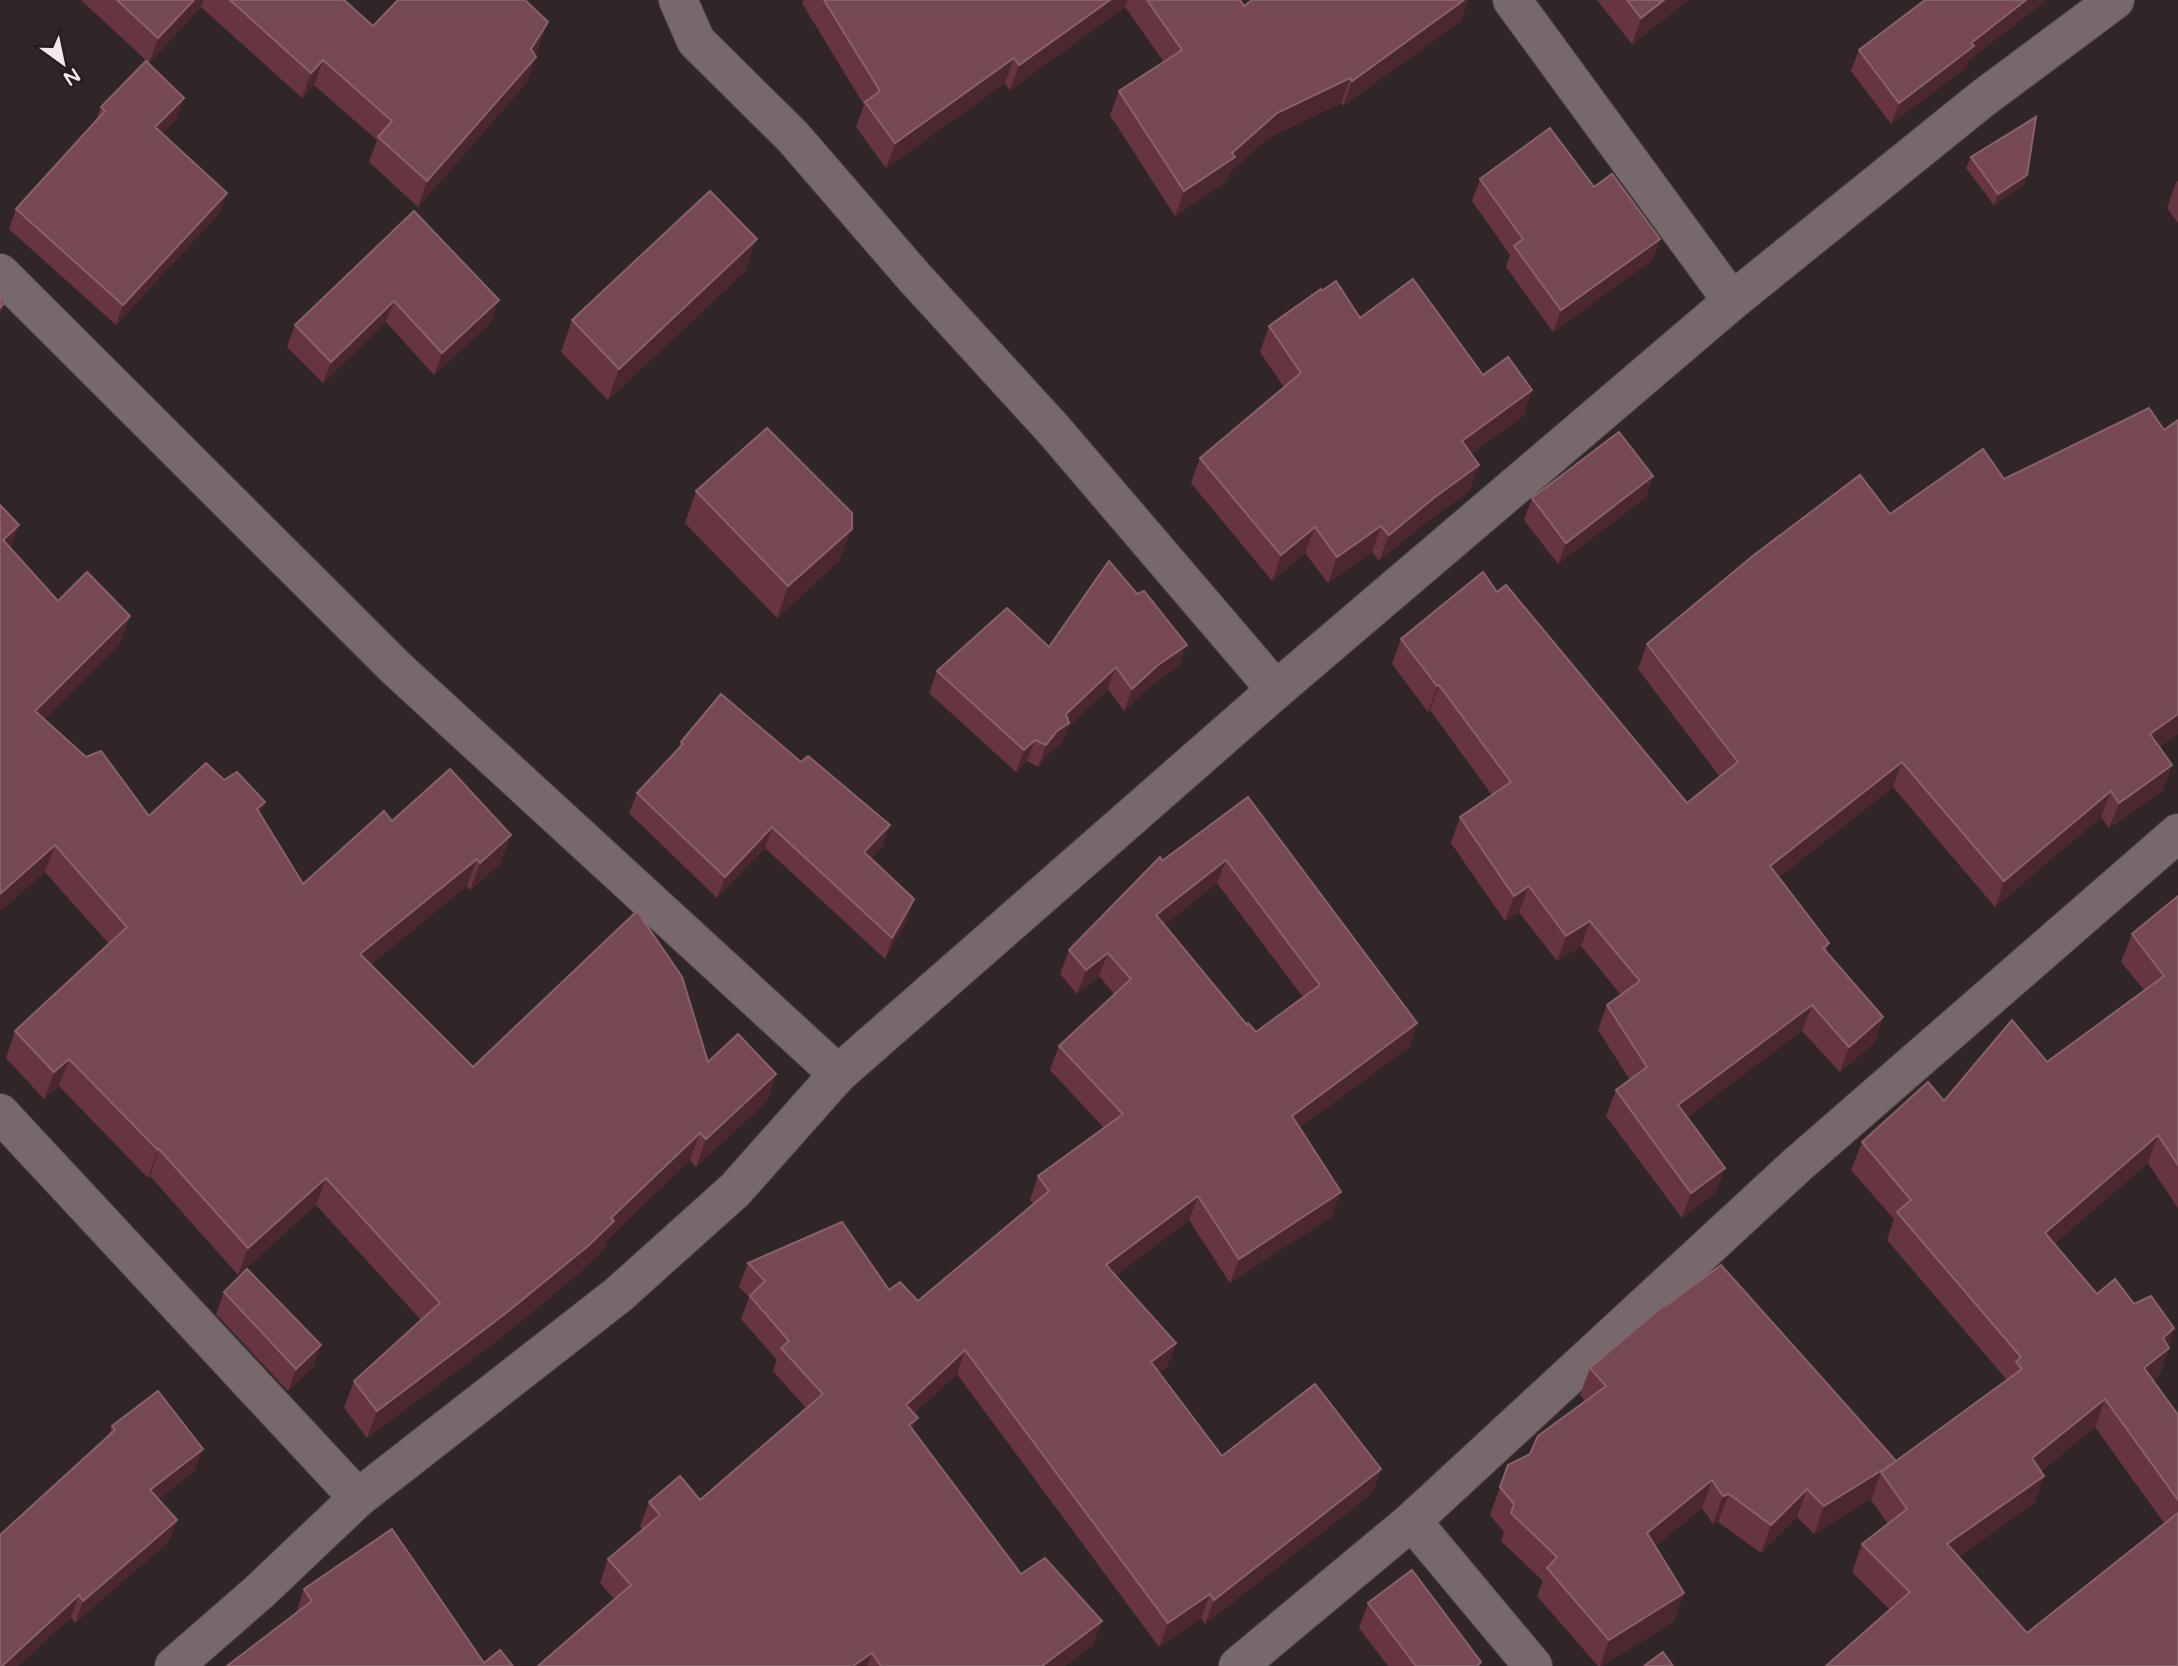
<svg xmlns="http://www.w3.org/2000/svg" width="2178" height="1666" font-family="'Varela Round',sans-serif">
<style>
.lines{fill:none;stroke-linecap:round;stroke-linejoin:round}
.street-casing{stroke:#4d4344;stroke-width:40}
.street{stroke:#77696b;stroke-width:38}
.wall{fill:#673540;fill-rule:evenodd}
.shaded-wall{fill:#4b272e}
.building{fill:#764852;stroke:#89616a;stroke-width:2;fill-rule:evenodd}
</style>
<rect width="100%" height="100%" fill="#312627"/>
<g class="lines">
<g class="street-casing">
<g id="street">
<polyline points="678,0 696,41 793,137 914,277 1053,429 1276,690"/>
<polyline points="1512,0 1732,301"/>
<polyline points="0,273 396,668 838,1074"/>
<polyline points="0,1113 358,1498"/>
<polyline points="1412,1521 1533,1666"/>
<polyline points="174,1666 259,1592 358,1498 618,1295 735,1190 838,1074 1276,690 1732,301 1982,99 2115,0"/>
<polyline points="1238,1666 1412,1521 1797,1165 2178,833"/>
</g>
</g>
<use href="#street" class="street"/>
</g>
<g class="wall">
<polygon points="81,0 344,0 373,26 539,47 534,54 527,82 418,207 369,162 377,140 314,85 302,98 201,7 149,63"/>
<polygon points="803,0 1240,0 1244,6 1461,21 1343,106 1341,103 1268,138 1230,172 1226,182 1175,216 1110,115 1119,91 1164,62 1125,7 1010,90 1005,83 886,168 856,127 864,105 802,3"/>
<polygon points="1597,0 1688,0 1632,44"/>
<polygon points="1925,0 2046,0 1968,61 1966,68 1891,124 1851,71 1859,50"/>
<polygon points="101,107 177,118 162,133 227,193 220,212 116,325 9,229 16,209 96,121"/>
<polygon points="1971,157 2027,175 2023,186 1994,205 1966,168"/>
<polygon points="1480,179 1594,187 1660,239 1652,260 1553,332 1506,267 1510,255 1472,201"/>
<polygon points="2178,181 2178,223 2167,208 2176,182"/>
<polygon points="414,211 491,322 434,375 386,322 323,383 287,347 295,325"/>
<polygon points="745,271 608,400 561,352 572,320"/>
<polygon points="1322,291 1360,318 1483,375 1532,390 1523,416 1471,454 1470,491 1425,523 1379,561 1372,552 1328,583 1305,553 1272,581 1191,483 1200,458 1284,387 1260,352 1269,326"/>
<polygon points="1653,476 1645,498 1558,564 1524,520 1532,498"/>
<polygon points="696,491 840,560 777,618 685,523"/>
<polygon points="1890,514 2178,734 2159,747 2172,765 2163,791 2109,828 2101,817 1995,907 1893,787 1779,877 1829,943 1826,951 1883,1017 1874,1043 1840,1072 1802,1031 1687,1117 1725,1168 1715,1193 1682,1218 1606,1116 1616,1090 1630,1080 1598,1030 1607,1005 1621,995 1581,946 1557,961 1519,912 1505,921 1451,843 1460,817 1492,795 1430,710 1428,712 1392,664 1401,639 1497,592 1687,803 1720,777 1638,669 1647,644"/>
<polygon points="10,549 58,601 130,616 120,643 44,719 149,816 260,814 303,884 392,821 501,863 470,890 467,886 371,964 473,1067 708,1062 776,1074 767,1101 696,1167 690,1160 607,1240 604,1249 578,1274 497,1341 367,1438 344,1408 354,1381 421,1320 316,1205 238,1275 150,1176 148,1178 59,1086 44,1099 6,1058 15,1031 109,944 45,872"/>
<polygon points="1049,647 1179,666 1150,686 1124,711 1108,689 1068,727 1061,745 1049,753 1038,767 1027,761 1016,772 929,693 937,671"/>
<polygon points="681,742 883,846 871,858 914,899 907,920 885,959 765,848 717,898 629,813 637,793 678,749"/>
<path d="M1248 797 1417 1023 1409 1047 1299 1128 1332 1216 1230 1283 1189 1220 1115 1276 1176 1343 1167 1367 1159 1373 1222 1456 1381 1469 1372 1493 1205 1624 1201 1618 1159 1647 957 1374 914 1413 913 1430 1021 1574 1093 1645 1065 1666H538L615 1600 600 1583 608 1559 643 1530 640 1526 649 1502 700 1500 806 1408 773 1371 777 1360 741 1319 749 1297 739 1287 748 1263 889 1290 918 1301 1033 1204 1030 1200 1038 1176 1104 1128 1050 1070 1059 1046 1115 995 1099 976 1077 994 1060 974 1069 950 1162 861ZM1217 883 1303 997 1256 1032 1247 1025 1164 925Z"/>
<path d="M2178 896V1208L2148 1163 2054 1244 2097 1294 2134 1304 2174 1328 2168 1345 2169 1348 2159 1376 2153 1380 2178 1415V1666L1889 1609 1852 1572 1862 1544 1888 1524 1871 1500 1872 1498 1814 1534 1797 1517 1761 1553 1718 1522 1713 1524 1702 1508 1655 1546 1684 1593 1674 1621 1602 1666H1598L1537 1596 1543 1581 1501 1541 1504 1532 1490 1515 1508 1465 1530 1454 1585 1401 1580 1395 1590 1368 1896 1461 2007 1380 1887 1240 1894 1219 1851 1170 1862 1142 1944 1101 2047 1062 2144 990 2121 962 2132 934ZM2095 1427 2164 1523 2027 1633 1958 1557 2034 1503 2044 1476 2041 1471Z"/>
<polygon points="224,1292 313,1367 288,1391 216,1314"/>
<polygon points="112,1426 195,1471 158,1499 177,1520 169,1541 75,1623 71,1617 18,1666 0,1666 108,1436"/>
<polygon points="304,1589 484,1663 227,1666 296,1614"/>
<polygon points="1368,1603 1481,1662 1480,1666 1388,1666 1359,1628"/>
</g>
<g class="shaded-wall">
<polygon points="194,0 204,0 201,7 149,63 158,38"/>
<polygon points="1110,0 1128,0 1125,7 1010,90 1019,65"/>
<polygon points="1464,0 1469,0 1461,21 1343,106 1352,81"/>
<polygon points="1664,0 1688,0 1632,44 1641,18"/>
<polygon points="2026,0 2046,0 1968,61 1966,68 1891,124 1899,103"/>
<polygon points="548,22 539,47 524,71 536,57 527,82 418,207 427,181 531,49"/>
<polygon points="1014,58 1005,83 886,168 895,143"/>
<polygon points="323,60 314,85 302,98 311,73"/>
<polygon points="1350,78 1341,103 1268,138 1230,172 1226,182 1175,216 1184,191 1232,153 1277,113"/>
<polygon points="184,98 177,118 148,147 155,127"/>
<polygon points="2027,175 2023,186 1994,205 1998,194"/>
<polygon points="227,193 220,212 116,325 123,305"/>
<polygon points="757,239 745,271 608,400 619,369"/>
<polygon points="1660,239 1652,260 1553,332 1561,310"/>
<polygon points="499,300 491,322 434,375 442,353"/>
<polygon points="394,301 386,322 323,383 331,362"/>
<polygon points="5,302 0,317 0,308"/>
<polygon points="1532,390 1523,416 1453,467 1462,441"/>
<polygon points="1479,465 1470,491 1425,523 1379,561 1389,535 1435,497"/>
<polygon points="1653,476 1645,498 1558,564 1566,543"/>
<polygon points="19,525 9,552 3,540"/>
<polygon points="1381,526 1372,552 1328,583 1337,557"/>
<polygon points="1315,527 1305,553 1272,581 1281,555"/>
<polygon points="852,529 840,560 777,618 788,586"/>
<polygon points="130,616 120,643 25,738 35,711"/>
<polygon points="1187,645 1179,666 1150,686 1124,711 1132,689 1158,665"/>
<polygon points="1116,667 1108,689 1068,727 1061,745 1049,753 1038,767 1046,745 1066,714"/>
<polygon points="1439,685 1430,710 1428,712 1437,686"/>
<polygon points="2178,714 2178,734 2140,759 2150,734"/>
<polygon points="1035,740 1027,761 1016,772 1024,750"/>
<polygon points="1902,762 1893,787 1761,891 1770,866"/>
<polygon points="2172,765 2163,791 2109,828 2119,803"/>
<polygon points="2111,791 2101,817 1995,907 2004,881"/>
<polygon points="265,802 255,829 257,809"/>
<polygon points="890,825 883,846 856,872 864,852"/>
<polygon points="772,827 765,848 717,898 725,877"/>
<polygon points="511,835 501,863 470,890 480,863"/>
<polygon points="55,845 45,872 0,912 0,894"/>
<polygon points="477,859 467,886 350,981 360,954"/>
<polygon points="1226,860 1217,883 1147,939 1156,915"/>
<polygon points="1529,886 1519,912 1505,921 1514,896"/>
<polygon points="914,899 907,920 885,959 892,938"/>
<polygon points="1590,921 1581,946 1557,961 1566,936"/>
<polygon points="1108,953 1099,976 1077,994 1086,970"/>
<polygon points="1812,1005 1802,1031 1669,1131 1678,1105"/>
<polygon points="1883,1017 1874,1043 1840,1072 1849,1047"/>
<polygon points="1417,1023 1409,1047 1283,1140 1292,1116"/>
<polygon points="69,1059 59,1086 44,1099 54,1072"/>
<polygon points="776,1074 767,1101 696,1167 706,1139"/>
<polygon points="700,1133 690,1160 607,1240 604,1249 578,1274 497,1341 367,1438 377,1411 611,1218"/>
<polygon points="2158,1135 2148,1163 2034,1261 2045,1233"/>
<polygon points="159,1149 150,1176 148,1178 158,1150"/>
<polygon points="1725,1168 1715,1193 1682,1218 1691,1193"/>
<polygon points="326,1178 316,1205 238,1275 248,1248"/>
<polygon points="1341,1192 1332,1216 1230,1283 1239,1259"/>
<polygon points="1198,1196 1189,1220 1098,1289 1106,1265"/>
<polygon points="2174,1328 2166,1351 2169,1348 2159,1376 2134,1396 2144,1368 2163,1338"/>
<polygon points="1176,1343 1167,1367 1142,1386 1151,1362"/>
<polygon points="321,1345 313,1367 288,1391 296,1369"/>
<polygon points="965,1350 957,1374 897,1428 906,1405"/>
<polygon points="2105,1399 2095,1427 2021,1486 2032,1458"/>
<polygon points="918,1418 909,1441 909,1425"/>
<polygon points="203,1449 195,1471 142,1512 150,1490"/>
<polygon points="1895,1462 1881,1472 1872,1498 1814,1534 1824,1506"/>
<polygon points="1381,1469 1372,1493 1205,1624 1214,1600"/>
<polygon points="2044,1476 2034,1503 1937,1572 1947,1544"/>
<polygon points="1712,1480 1702,1508 1636,1561 1647,1533"/>
<polygon points="1807,1489 1797,1517 1761,1553 1771,1525"/>
<polygon points="1729,1494 1718,1522 1713,1524 1723,1496"/>
<polygon points="177,1520 169,1541 75,1623 83,1601"/>
<polygon points="1684,1593 1674,1621 1602,1666 1600,1666 1609,1640"/>
<polygon points="1210,1594 1201,1618 1159,1647 1168,1623"/>
<polygon points="79,1595 71,1617 18,1666 2,1666"/>
<polygon points="1102,1621 1093,1645 1065,1666 1042,1666"/>
<polygon points="872,1653 867,1666 853,1666"/>
</g>
<g class="building">
<polygon points="117,0 194,0 158,38"/>
<polygon points="230,0 344,0 373,26 398,0 525,0 548,22 531,49 536,57 427,181 378,137 392,121 323,60 311,73"/>
<polygon points="824,0 1110,0 1019,65 1014,58 895,143 865,102 880,91"/>
<polygon points="1147,0 1240,0 1244,6 1252,0 1464,0 1352,81 1350,78 1277,113 1232,153 1235,157 1184,191 1119,91 1182,50"/>
<polygon points="1627,0 1664,0 1641,18"/>
<polygon points="1925,0 2026,0 1971,43 1974,46 1899,103 1859,50"/>
<polygon points="146,61 184,98 155,127 227,193 123,305 16,209 105,111 101,107"/>
<polygon points="2036,117 2027,175 1998,194 1971,157"/>
<polygon points="1550,128 1594,187 1612,174 1660,239 1561,310 1514,246 1523,239 1480,179"/>
<polygon points="710,191 757,239 619,369 572,320"/>
<polygon points="414,211 499,300 442,353 394,301 331,362 295,325"/>
<polygon points="1413,279 1483,375 1508,357 1532,390 1462,441 1479,465 1435,497 1389,535 1381,526 1337,557 1315,527 1281,555 1200,458 1301,373 1269,326 1321,289 1322,291 1336,281 1360,318"/>
<polygon points="0,297 5,302 0,308"/>
<polygon points="2149,408 2164,430 2178,420 2178,714 2150,734 2172,765 2119,803 2111,791 2004,881 1902,762 1770,866 1829,943 1823,948 1883,1017 1849,1047 1812,1005 1678,1105 1725,1168 1691,1193 1616,1090 1647,1067 1607,1005 1640,981 1590,921 1566,936 1529,886 1514,896 1460,817 1511,782 1439,685 1437,686 1401,639 1483,572 1497,592 1506,585 1687,803 1738,762 1647,644 1754,555 1860,475 1890,514 1983,449 2004,479"/>
<polygon points="767,428 852,513 852,529 788,586 696,491"/>
<polygon points="1619,432 1653,476 1566,543 1532,498"/>
<polygon points="0,505 19,525 3,540 58,601 87,572 130,616 35,711 86,757 101,751 149,816 206,763 224,780 237,772 265,802 257,809 303,884 384,811 392,821 450,769 511,835 480,863 477,859 360,954 473,1067 637,911 682,977 708,1062 738,1034 776,1074 706,1139 700,1133 611,1218 614,1221 588,1246 506,1313 377,1411 354,1381 440,1303 326,1178 248,1248 159,1149 158,1150 69,1059 54,1072 15,1031 127,927 55,845 0,894"/>
<polygon points="1109,561 1137,594 1144,591 1187,645 1158,665 1132,689 1116,667 1066,714 1069,723 1057,731 1046,745 1035,740 1024,750 937,671 1007,608 1049,647"/>
<polygon points="721,694 801,762 808,756 890,825 864,852 914,899 892,938 772,827 725,877 637,793 683,744 681,742"/>
<path d="M1248 797 1417 1023 1292 1116 1341 1192 1239 1259 1198 1196 1106 1265 1176 1343 1151 1362 1222 1456 1315 1384 1381 1469 1214 1600 1210 1594 1168 1623 965 1350 906 1405 918 1418 909 1425 1021 1574 1045 1558 1102 1621 1042 1666H881L872 1653 853 1666H538L631 1585 608 1559 660 1515 649 1502 680 1476 700 1500 823 1394 781 1348 789 1341 750 1296 765 1281 748 1263 842 1222 889 1290 900 1282 918 1301 1049 1191 1038 1176 1123 1114 1059 1046 1131 979 1108 953 1086 970 1069 950 1160 857 1162 861ZM1226 860 1320 985 1256 1032 1248 1023 1247 1025 1156 915Z"/>
<polygon points="2178,896 2178,1165 2158,1135 2045,1233 2097,1294 2115,1279 2134,1304 2151,1296 2174,1328 2163,1338 2169,1348 2144,1368 2178,1415 2178,1500 2105,1399 2032,1458 2044,1476 1947,1544 2027,1633 2178,1513 2178,1666 1826,1666 1910,1592 1862,1544 1907,1509 1881,1472 1895,1462 1824,1506 1807,1489 1771,1525 1729,1494 1723,1496 1712,1480 1647,1533 1684,1593 1609,1640 1547,1568 1557,1557 1511,1513 1514,1504 1500,1487 1508,1465 1530,1454 1538,1436 1606,1386 1590,1368 1663,1306 1664,1307 1721,1265 1896,1461 2022,1369 2016,1362 2021,1357 1897,1212 1911,1200 1862,1142 1928,1082 1944,1101 2012,1020 2047,1062 2164,976 2132,934"/>
<polygon points="247,1269 321,1345 296,1369 224,1292"/>
<polygon points="158,1391 203,1449 150,1490 177,1520 83,1601 79,1595 2,1666 0,1666 0,1535 115,1430 112,1426"/>
<polygon points="392,1529 484,1663 500,1650 513,1666 227,1666 312,1601 304,1589"/>
<polygon points="1412,1570 1481,1662 1477,1666 1416,1666 1368,1603"/>
<polygon points="1663,1652 1673,1666 1644,1666"/>
</g>
<g transform="translate(63 63) rotate(147)" stroke="#271c1e" stroke-width="5" paint-order="stroke">
<path d="M0-5L12 26L0 18L-12 26Z" fill="#f1e9ea"/>
<text y="-10" font-size="19" font-weight="bold" text-anchor="middle" fill="#f1e9ea">N</text>
</g>
</svg>
